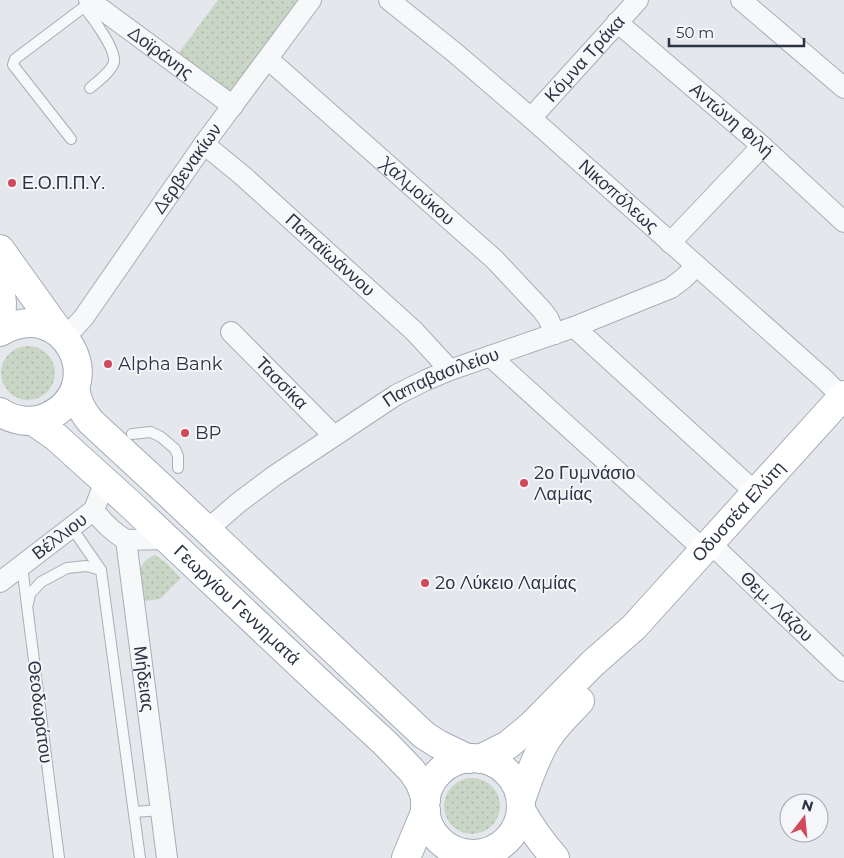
<svg xmlns="http://www.w3.org/2000/svg" width="844" height="858" font-family="Montserrat,sans-serif">
<style>
.grass{fill:url(#grass-dots)}
.lines{fill:none;stroke-linecap:round;stroke-linejoin:round}
.lane-casing{stroke:#a9aeb7;stroke-width:12}
.street-casing{stroke:#a9aeb7;stroke-width:22}
.secondary-casing{stroke:#a9aeb7;stroke-width:30}
.primary-casing{stroke:#a3abb8;stroke-width:30}
.lane{stroke:#f7f8fa;stroke-width:10}
.street{stroke:#f7f8fa;stroke-width:20}
.secondary{stroke:#fff;stroke-width:28}
.primary{stroke:#fff;stroke-width:28}
.poi-dot{fill:#d1495b;stroke:#f4f6f9;stroke-width:2}
.labels{text-anchor:middle;stroke-width:4;stroke-linejoin:round;paint-order:stroke}
.street-label{font-size:18px;fill:#2b3445;stroke:#f4f6f9}
.poi-label{font-size:18px;fill:#2b3445;stroke:#f4f6f9;text-anchor:start}
</style>
<defs>
<pattern id="grass-dots" width="8" height="8" patternUnits="userSpaceOnUse" patternTransform="scale(1.25)"><rect width="8" height="8" fill="#c9d6c5"/><path d="M2 2h.1M6 6h.1" fill="none" stroke="#adb8ab" stroke-width="1.8" stroke-linecap="round"/></pattern>
</defs>
<rect width="100%" height="100%" fill="#e4e7ec"/>
<g class="grass">
<polygon points="218,0 302,0 234,97 175,58"/>
<circle cx="28" cy="373" r="27"/>
<path d="M155 555 165 562 181 578 160 599 145 601C141 595 138 572 142 565 145 560 150 557 155 555Z"/>
<circle cx="472" cy="806" r="28"/>
</g>
<g class="lines">
<g class="lane-casing">
<g id="lane">
<path d="M84 7C93 18 116 49 114 62 112 71 97 82 90 88"/>
<polyline points="71,139 13,65 15,59 84,7 90,0"/>
<polyline points="132,434 151,432 161,437 175,449 178,456 178,468"/>
<polyline points="72,528 101,570 140,858"/>
<polyline points="22,566 59,858"/>
<polyline points="28,604 30,594 41,582 67,568 86,566 101,570"/>
<polyline points="134,812 161,810"/>
</g>
</g>
<g class="street-casing">
<g id="street">
<path id="s1" d="M89 0 233 106"/>
<path id="s2" d="M389 0 454 52 531 118 825 380 844 399"/>
<polyline points="741,0 844,88"/>
<path id="s3" d="M617 22 762 146 844 222"/>
<path id="s4" d="M268 59 494 259 542 310 548 318 555 334"/>
<path id="s5" d="M531 118 638 0"/>
<path id="s6" d="M204 144 243 176 414 331 450 370"/>
<polyline points="670,243 762,146"/>
<polyline points="574,327 756,493"/>
<path id="s7" d="M231 332 334 436"/>
<path id="s8" d="M63 337 75 327 84 317 204 144 311 0"/>
<polyline points="490,356 704,550"/>
<path d="M94 510C103 523 113 532 126 540"/>
<path id="s9" d="M207 530 238 503 274 476 396 395 426 380 450 370 574 327 671 288 684 278 696 266"/>
<path id="s10" d="M126 540 167 858"/>
<polyline points="126,540 166,539"/>
<path id="s11" d="M710 543 844 671"/>
<path id="s12" d="M0 582 94 510 105 481"/>
</g>
</g>
<g class="secondary-casing">
<g id="secondary">
<polyline points="0,249 63,337"/>
<polyline points="0,286 2,303 1,331"/>
<path id="s13" d="M480 759 508 745 532 725 592 664 634 627 844 395"/>
<path d="M521 800C528 780 535 758 547 739 556 725 569 713 580 701"/>
<polyline points="406,858 426,810"/>
<polyline points="459,858 468,854"/>
</g>
</g>
<g class="primary-casing">
<g id="primary">
<path d="M0 332C65 294 111 388 47 417 32 424 14 421 0 412"/>
<path d="M75 389C78 403 82 411 91 422L170 495 407 719 424 735 438 744 469 759"/>
<path id="s14" d="M33 421 56 437 130 504 322 685 385 743 412 771 420 783 426 800"/>
<circle cx="473" cy="806" r="48"/>
<path d="M521 810C531 828 542 843 555 858"/>
</g>
</g>
<use href="#lane" class="lane"/>
<use href="#street" class="street"/>
<use href="#secondary" class="secondary"/>
<use href="#primary" class="primary"/>
</g>
<g class="poi-dot">
<circle cx="12" cy="183" r="5"/>
<circle cx="108" cy="364" r="5"/>
<circle cx="185" cy="433" r="5"/>
<circle cx="524" cy="483" r="5"/>
<circle cx="425" cy="583" r="5"/>
</g>
<g class="labels">
<g class="street-label">
<text dy="6" stroke="none"><textPath href="#s1" startOffset="89">Δοϊράνης</textPath></text>
<text dy="6" stroke="none"><textPath href="#s5" startOffset="80">Κόμνα Τράκα</textPath></text>
<text dy="6" stroke="none"><textPath href="#s3" startOffset="151">Αντώνη Φιλή</textPath></text>
<text dy="6" stroke="none"><textPath href="#s8" startOffset="210">Δερβενακίων</textPath></text>
<text dy="6" stroke="none"><textPath href="#s4" startOffset="200">Χαλμούκου</textPath></text>
<text dy="6" stroke="none"><textPath href="#s2" startOffset="302">Νικοπόλεως</textPath></text>
<text dy="6" stroke="none"><textPath href="#s6" startOffset="168">Παπαϊωάννου</textPath></text>
<text dy="6" stroke="none"><textPath href="#s9" startOffset="281">Παπαβασιλείου</textPath></text>
<text dy="6" stroke="none"><textPath href="#s7" startOffset="72">Τασσίκα</textPath></text>
<text dy="6" stroke="none"><textPath href="#s13" startOffset="360">Οδυσσέα Ελύτη</textPath></text>
<text dy="6" stroke="none"><textPath href="#s12" startOffset="75">Βέλλιου</textPath></text>
<text dy="6" stroke="none"><textPath href="#s14" startOffset="275">Γεωργίου Γεννηματά</textPath></text>
<text dy="6" stroke="none"><textPath href="#s11" startOffset="92">Θεμ. Λάζου</textPath></text>
<text dy="6" stroke="none"><textPath href="#s10" startOffset="140">Μήδειας</textPath></text>
<text transform="translate(40 712) rotate(83)" y="6">Θεοδωράτου</text>
</g>
<g class="poi-label">
<text x="22" y="189">Ε.Ο.Π.Π.Υ.</text>
<text x="118" y="370">Alpha Bank</text>
<text x="195" y="439">BP</text>
<text x="534" y="479">2ο Γυμνάσιο<tspan x="534" dy="21">Λαμίας</tspan></text>
<text x="435" y="589">2ο Λύκειο Λαμίας</text>
</g>
</g>
<g transform="translate(804 818) rotate(16)"><circle r="24" fill="#f4f6f9" stroke="#a4a8b1"/>
<path d="M0-4L9 19L0 12L-9 19Z" fill="#d1495b"/>
<text y="-8" font-size="14" font-weight="bold" text-anchor="middle" fill="#2b3445">N</text>
</g>
<path d="M669 38v8h135v-8" fill="none" stroke="#2b3445" stroke-width="2.5"/>
<text x="676" y="38" font-size="15" fill="#2b3445" stroke="#f4f6f9" stroke-width="4" paint-order="stroke">50 m</text>
</svg>
